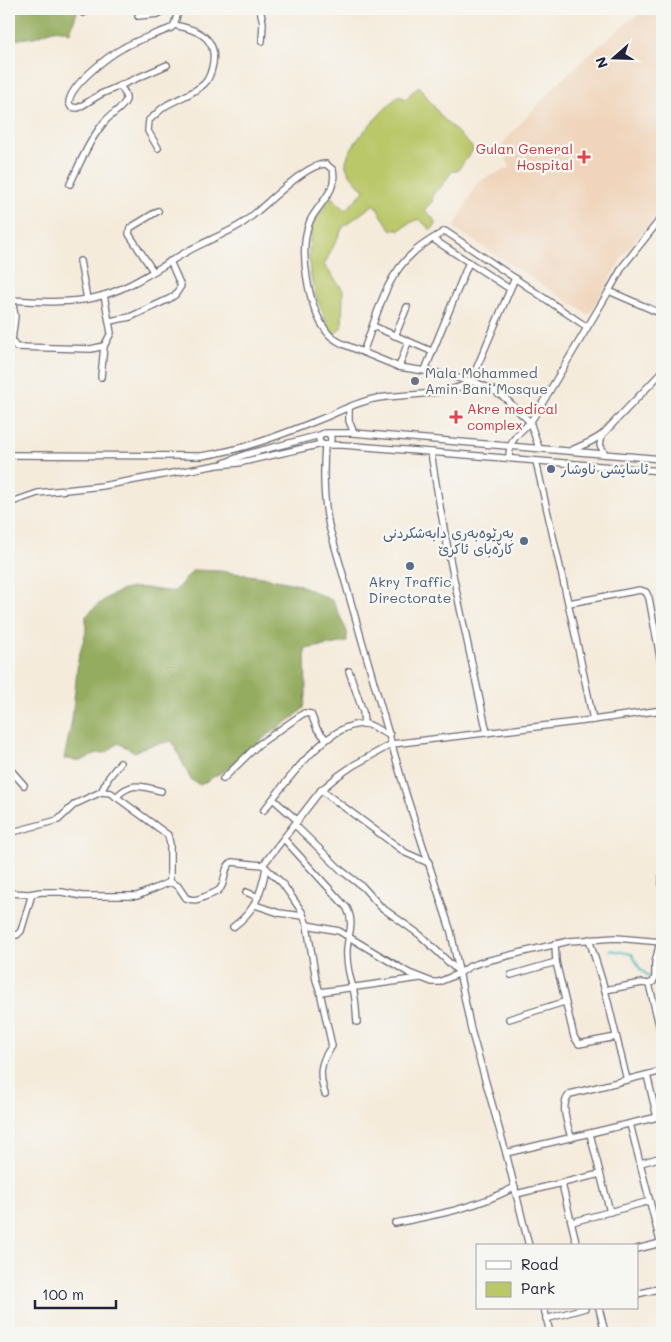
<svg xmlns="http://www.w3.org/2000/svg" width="671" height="1342" font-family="Mali,'Playpen Sans Arabic',sans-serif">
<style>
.built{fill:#f0d5bc}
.green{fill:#bbc86a;stroke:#6e7552}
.forest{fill:#94ac5e;stroke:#5b674c}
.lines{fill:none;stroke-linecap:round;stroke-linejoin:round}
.stream{stroke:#49b7c2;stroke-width:2}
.minor-casing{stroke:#6c6873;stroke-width:8}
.minor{stroke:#fff;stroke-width:5.5}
.health-dot{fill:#e0444e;stroke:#f6f6f2;stroke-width:2}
.worship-dot{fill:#6b7280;stroke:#f6f6f2;stroke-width:2}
.service-dot{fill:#5c6f8a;stroke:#f6f6f2;stroke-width:2}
.labels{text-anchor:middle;stroke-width:5;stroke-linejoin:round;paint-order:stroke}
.health-label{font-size:14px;fill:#be3a42;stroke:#f6f6f2;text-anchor:end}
.worship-label{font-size:14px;fill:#5b616d;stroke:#f6f6f2;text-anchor:start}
.service-label{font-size:14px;fill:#4e5e75;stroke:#f6f6f2;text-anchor:start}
</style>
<rect width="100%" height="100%" fill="#f6f6f2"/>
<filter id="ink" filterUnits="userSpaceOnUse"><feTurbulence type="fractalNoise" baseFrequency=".02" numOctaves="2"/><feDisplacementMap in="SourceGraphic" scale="10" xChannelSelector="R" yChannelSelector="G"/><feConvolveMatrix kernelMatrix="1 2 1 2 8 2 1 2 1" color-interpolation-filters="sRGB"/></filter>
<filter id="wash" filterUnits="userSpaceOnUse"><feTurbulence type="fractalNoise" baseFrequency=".0096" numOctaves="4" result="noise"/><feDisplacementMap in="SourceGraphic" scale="20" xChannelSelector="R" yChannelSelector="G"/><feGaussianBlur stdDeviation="1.12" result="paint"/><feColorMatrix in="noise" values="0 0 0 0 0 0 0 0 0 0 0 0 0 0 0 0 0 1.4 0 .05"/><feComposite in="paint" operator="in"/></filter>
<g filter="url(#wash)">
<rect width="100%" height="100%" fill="#f5ebdb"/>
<polygon class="built" points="646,9 662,9 662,209 624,254 589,315 454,228 477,183 483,179 510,167 501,147 511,134 556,85 585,58 628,22"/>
<path class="green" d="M419 86 440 115 474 149 457 171H452L441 187 434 192 432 202 424 210 433 218 436 225 431 230 419 219 407 224V225L399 230 397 228 392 231 374 204 343 227 324 265 343 290 342 327 334 335 329 328 315 294 310 273 309 249 312 225 331 197 346 210 364 191C359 184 348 174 346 166 343 148 387 107 399 95L405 99Z"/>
<g class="forest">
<path d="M14 9H78L70 33C54 25 49 33 34 37 24 39 21 37 10 43L9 42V22Z"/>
<path d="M193 570 220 571 262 577 300 585 333 601 347 632V642L305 649 306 695 304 708 294 717 265 737 232 766 200 785 191 780 172 741C160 744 145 745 135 752L118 743 106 753C93 751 91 758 82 760 77 761 69 759 64 759L72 720 78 660 86 631V616C102 600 119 586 144 588 155 589 164 592 175 591Z"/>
</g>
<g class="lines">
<g class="stream">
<polyline points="610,950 632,954 640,969 651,978"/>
<polyline points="658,982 662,984"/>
</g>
</g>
</g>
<g filter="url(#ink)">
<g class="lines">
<g class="minor-casing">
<g id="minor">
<polyline points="260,9 263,23 262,41"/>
<polyline points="83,13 92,9"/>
<polyline points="138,16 158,14 166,9"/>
<path d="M167 65 101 94 78 108 71 107 69 103C69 86 108 56 123 48 138 39 155 35 171 28L174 25 179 9"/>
<path d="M158 148 148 131 149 120C155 116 160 109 167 105 179 98 193 94 204 84 209 79 212 69 213 63 217 36 195 29 174 25"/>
<path d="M70 184C81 161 90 138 107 119 113 113 123 108 126 100 127 94 123 90 120 86"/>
<polyline points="433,239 510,289"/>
<polyline points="80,261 87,299"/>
<polyline points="153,271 129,234 130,228 158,211"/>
<polyline points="609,291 623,266 662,217"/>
<path d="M9 300C36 301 66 304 93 298 127 291 158 268 188 251 206 241 226 234 243 223 262 210 305 163 326 164L333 170C338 191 318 204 310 221 298 250 308 307 327 332 331 338 337 341 343 344L399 367 438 373 477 383 493 390 505 398 530 422 539 448"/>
<polyline points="12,300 15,316 12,341 16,347 91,349 104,346 111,333 104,295"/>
<polyline points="110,321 130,317 169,299 175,295 181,286 170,261"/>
<polyline points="373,326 431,351"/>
<polyline points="395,336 407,307"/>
<path d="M363 352C377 317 384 278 413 253 422 244 434 238 445 231L587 327"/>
<polyline points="399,367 408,342"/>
<polyline points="425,370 469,262"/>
<polyline points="101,377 104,346"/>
<polyline points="349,407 349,421 354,433"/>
<circle cx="325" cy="439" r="6"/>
<polyline points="328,433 354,433 662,459"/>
<polyline points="602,435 600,445 605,454"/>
<polyline points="572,450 592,441 602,435 662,372"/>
<path d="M431 452C445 546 467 639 487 733"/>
<path d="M9 455 201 456C243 450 281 435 321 419 339 412 358 401 378 398 403 394 451 396 471 381L515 278"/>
<path d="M509 458C509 438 519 434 531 421 534 417 537 411 540 407L609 291 662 314"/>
<path d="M536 461C555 547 576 633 593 720"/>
<polyline points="224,463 244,455 320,435"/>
<polyline points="9,503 38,493 102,486 217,465 238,463 322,444"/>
<polyline points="569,603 640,590 646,592 649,598 662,668"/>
<polyline points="349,671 363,712 364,724"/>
<polyline points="9,768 24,785"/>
<polyline points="223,779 258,745 304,713 311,714 317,729 326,739"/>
<polyline points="321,790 406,853 429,863"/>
<polyline points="101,792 109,777 120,763"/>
<path d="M116 797C132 781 141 786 161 791"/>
<polyline points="273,799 298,821"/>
<path d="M264 810C285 784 328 721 365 724 374 725 381 733 390 735"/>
<polyline points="295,825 342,871 363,887 381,907 420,935 460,973 470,966 482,962 569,941 616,938 662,942"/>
<polyline points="9,833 58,820 75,804 101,792 111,793 168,835 170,844 170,882"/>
<path d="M284 839 347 908C355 925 348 933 347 949 346 963 349 975 353 988 356 999 356 1011 357 1022"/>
<path d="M266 868 282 883 294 900 302 912 307 925 316 980 320 992 332 1046C319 1063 319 1075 325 1094"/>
<polyline points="662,877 662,907"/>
<polyline points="246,892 258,897"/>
<path d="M9 893 29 894 41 892H62L82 896H137L170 882 178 886 186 898C193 901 197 900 204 897 209 895 215 893 219 890 227 883 222 868 232 862L263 865"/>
<polyline points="255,905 279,913 303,916"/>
<polyline points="307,925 339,931 409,973 432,982 439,982 460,973"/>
<path d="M233 927C255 911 261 894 266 868L263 865 321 790 338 776 354 765 392 744 593 720 662 710"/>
<polyline points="9,935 17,935 21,931 32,894"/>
<polyline points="589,939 605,990 627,1080"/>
<polyline points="555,944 556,962 574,1037 579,1044 616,1037"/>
<polyline points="511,975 556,962"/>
<polyline points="649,984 662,1037"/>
<polyline points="649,984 653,982 655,977 655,963 660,942"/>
<polyline points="605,990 642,983 649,984"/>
<polyline points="320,992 420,978"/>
<polyline points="509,1019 564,1002"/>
<polyline points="647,1075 657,1117"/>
<polyline points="630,1124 662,1249"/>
<polyline points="590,1134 610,1212"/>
<path d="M571 1138C568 1124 559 1105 570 1094L662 1071"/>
<polyline points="506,1153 662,1116"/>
<polyline points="641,1163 662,1157"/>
<polyline points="562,1184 577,1246"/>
<polyline points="516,1194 600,1174"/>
<polyline points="572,1222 650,1201"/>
<path d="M395 1223C436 1215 479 1207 515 1187"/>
<path d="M529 1246 506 1153 471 1030 451 932 406 794 329 526C323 498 323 473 325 445H343L662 471"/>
<polyline points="637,1249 661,1243"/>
<polyline points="637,1294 662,1288"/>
<polyline points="544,1308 550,1333"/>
<polyline points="599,1308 605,1333"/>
<polyline points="546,1319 585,1308"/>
</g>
</g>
<use href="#minor" class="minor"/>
</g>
</g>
<g class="health-dot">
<path d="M581.5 149.5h5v5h5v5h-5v5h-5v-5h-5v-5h5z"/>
<path d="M453.5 409.5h5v5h5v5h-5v5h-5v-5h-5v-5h5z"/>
</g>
<circle class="worship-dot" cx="415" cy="381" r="5"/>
<g class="service-dot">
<circle cx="551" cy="469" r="5"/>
<circle cx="524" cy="541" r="5"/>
<circle cx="410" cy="566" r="5"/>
</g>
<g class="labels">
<g class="health-label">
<text x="573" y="154">Gulan General<tspan x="573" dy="16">Hospital</tspan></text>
<text x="467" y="414" text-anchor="start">Akre medical<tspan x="467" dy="16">complex</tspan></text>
</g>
<g class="worship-label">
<text x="425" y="378">Mala Mohammed<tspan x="425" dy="16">Amin Bani Mosque</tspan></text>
</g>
<g class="service-label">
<text x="561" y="474">ئاسايشى ناوشار</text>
<text x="514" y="538" text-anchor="end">بەڕێوەبەری دابەشکردنی<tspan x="514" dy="16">کارەبای ئاکرێ</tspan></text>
<text x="410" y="587" text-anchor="middle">Akry Traffic<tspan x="410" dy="16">Directorate</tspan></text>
</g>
</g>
<rect width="671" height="1342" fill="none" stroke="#f6f6f2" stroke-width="30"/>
<rect x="476" y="1244" width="162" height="65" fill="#f6f6f2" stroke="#a1a1a9"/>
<rect x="486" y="1261" width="25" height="8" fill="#ffffff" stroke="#a1a1a9"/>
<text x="521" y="1270" font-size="15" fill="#22223b">Road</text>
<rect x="486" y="1282" width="25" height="15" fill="#bbc86a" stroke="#a1a1a9"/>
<text x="521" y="1294" font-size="15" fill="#22223b">Park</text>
<g transform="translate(614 58) rotate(250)" stroke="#f6f6f2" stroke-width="4" paint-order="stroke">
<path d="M0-4L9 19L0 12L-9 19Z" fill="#22223b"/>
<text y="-8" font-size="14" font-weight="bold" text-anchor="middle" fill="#22223b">N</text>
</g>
<path d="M35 1300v8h81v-8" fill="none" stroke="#22223b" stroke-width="2.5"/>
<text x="42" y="1300" font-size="15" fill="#22223b" stroke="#f6f6f2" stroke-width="4" paint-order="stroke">100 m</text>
</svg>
